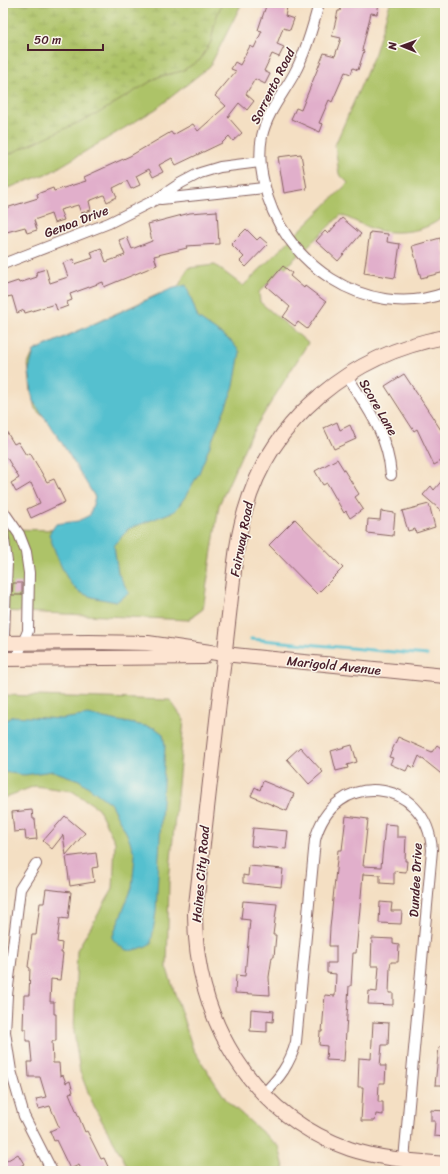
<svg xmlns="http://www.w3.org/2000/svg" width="448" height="1174" font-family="Sriracha,sans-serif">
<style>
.grass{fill:#adc367;stroke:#7c7149}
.wetland{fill:url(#wetland-marsh);stroke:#7c7149}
.water{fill:#54c0cf;stroke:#4f707d}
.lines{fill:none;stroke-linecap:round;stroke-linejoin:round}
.stream{stroke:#54c0cf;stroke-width:3}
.building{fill:#e1afcb}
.street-casing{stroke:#866260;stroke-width:12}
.secondary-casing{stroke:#866260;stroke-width:16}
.street{stroke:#fff;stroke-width:10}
.secondary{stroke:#fde4d1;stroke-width:14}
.labels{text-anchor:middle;stroke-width:3;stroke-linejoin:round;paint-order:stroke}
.street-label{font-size:13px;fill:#4a1f2b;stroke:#fbf7ec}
</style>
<defs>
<pattern id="wetland-marsh" width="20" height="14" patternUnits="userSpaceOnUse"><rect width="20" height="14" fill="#adc367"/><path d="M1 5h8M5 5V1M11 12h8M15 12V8" fill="none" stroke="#96a75a"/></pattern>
</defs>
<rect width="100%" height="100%" fill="#fbf7ec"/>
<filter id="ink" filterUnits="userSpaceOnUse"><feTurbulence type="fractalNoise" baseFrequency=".025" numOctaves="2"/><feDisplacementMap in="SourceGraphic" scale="8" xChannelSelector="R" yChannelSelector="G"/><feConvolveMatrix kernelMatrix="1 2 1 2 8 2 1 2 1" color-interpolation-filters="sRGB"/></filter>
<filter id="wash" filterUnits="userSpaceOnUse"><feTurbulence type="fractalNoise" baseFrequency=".012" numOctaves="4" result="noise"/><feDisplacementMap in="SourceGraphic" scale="16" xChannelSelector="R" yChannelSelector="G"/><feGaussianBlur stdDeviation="0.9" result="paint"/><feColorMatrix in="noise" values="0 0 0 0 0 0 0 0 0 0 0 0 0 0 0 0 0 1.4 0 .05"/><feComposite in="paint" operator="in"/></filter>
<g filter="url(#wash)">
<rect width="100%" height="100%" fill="#f4dfc3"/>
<g class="grass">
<polygon points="3,3 242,3 210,66 156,109 51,172 3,190"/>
<path d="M390 3H445V214C431 231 402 234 382 231 368 229 354 220 341 215L259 292 260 302 308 343 250 436 219 505 203 609 188 620 3 611V529L63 530 90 524 97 503 86 474 60 432 35 409 31 391 28 364 34 351 159 294 175 293 188 268 215 265 243 286 348 183 339 174 335 145 375 53Z"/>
<polygon points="3,695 170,700 184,720 169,881 167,969 193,1049 227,1101 279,1147 285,1171 130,1171 94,1107 80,1072 74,1032 77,950 113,889 115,842 98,808 72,791 35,786 3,798"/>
</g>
<polygon class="wetland" points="3,3 222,3 216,18 211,42 200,60 182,71 158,77 97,114 3,157"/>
<g class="water">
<path d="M186 285 198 318 231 341 240 352 234 386 199 473 185 497 175 511 128 529 114 546 118 573 129 593 116 602C103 599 88 598 77 590 65 581 54 549 49 534L56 524 78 521 90 515 95 497 60 440 33 401 29 370 34 351 171 289Z"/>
<path d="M88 715 155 728 163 734 165 746 156 912 151 944C132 952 126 955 112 938L132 888 135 855 127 834 110 803 79 780 53 771 24 775 3 772V723L12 716 62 719Z"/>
</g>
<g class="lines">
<polyline class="stream" points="251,639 427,655"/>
</g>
<g id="blocks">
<g class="building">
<polygon points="267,3 288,3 285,16 294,19 290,30 283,28 277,44 284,47 279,57 272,54 264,71 270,74 265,84 255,79 246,94 254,101 247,110 239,103 228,117 242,133 233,141 229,136 222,143 176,165 172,158 159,165 163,172 153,177 149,169 136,176 140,185 131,189 127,181 113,188 117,197 107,202 104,195 89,201 91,210 81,213 78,205 60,210 64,220 54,223 51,214 34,220 37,230 27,233 25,227 3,233 3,209 38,198 37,194 53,188 54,191 86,181 84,177 130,156 171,132 173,135 193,124 198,131 226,106 215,96 236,71 231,69 235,62 240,65 250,46 254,48 262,31 258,30"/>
<polygon points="342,3 379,3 377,14 371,13 362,50 364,51 358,70 353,68 351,74 345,72 332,102 329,100 319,123 323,124 320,132 291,119 296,108 301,110 324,53 335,56 341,38 332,36 338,11 340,11"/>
<polygon points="301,154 307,189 284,193 278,157"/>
<polygon points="217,211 219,244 186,246 187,248 154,256 157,265 104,287 103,282 70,294 72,300 67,302 68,306 57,310 55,304 25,313 24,310 17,313 12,296 7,297 3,286 18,281 19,283 37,277 36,272 46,269 50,283 68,277 63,263 74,259 75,264 93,258 91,252 101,248 106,262 125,255 119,240 127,237 132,249 152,241 148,224 190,213"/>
<polygon points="342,218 361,234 338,261 316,241 325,231 328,234"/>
<polygon points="246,229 257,240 260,237 268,244 246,267 240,261 244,257 231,244"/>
<polygon points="370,232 388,234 387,242 400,244 395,278 364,273"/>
<polygon points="440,238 445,256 445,272 421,278 412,246"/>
<polygon points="283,266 292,273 290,276 304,288 305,286 326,302 307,329 298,322 295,326 283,317 290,307 266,286"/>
<polygon points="404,374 441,430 445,427 445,459 434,465 417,429 414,431 385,386"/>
<polygon points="337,422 340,430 350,425 356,439 334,449 324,428"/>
<polygon points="3,426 14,444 18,442 26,455 30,453 47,482 54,479 65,502 31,518 27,509 40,503 31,483 16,492 11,483 19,478 7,458 3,460"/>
<polygon points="337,459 359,494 355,497 363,509 350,518 346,511 344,513 327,483 323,485 315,471"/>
<polygon points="445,477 445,514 423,495 431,486 434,490"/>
<polygon points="429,504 435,527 416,533 415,529 408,531 402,511"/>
<polygon points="381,511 395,513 393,536 367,533 368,519 380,520"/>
<polygon points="295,519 343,568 317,594 269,545"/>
<polygon points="13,583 22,583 22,595 12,595"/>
<polygon points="398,737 432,752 437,745 445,751 445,777 419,756 414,768 409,765 406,771 390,764 393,758 389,757"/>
<polygon points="352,745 357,762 347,765 348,768 336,771 331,751"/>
<polygon points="300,747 323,772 309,784 287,759"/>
<polygon points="263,781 294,794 287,811 251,796 255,787 260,790"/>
<polygon points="32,810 33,819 35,819 37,839 26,840 25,831 14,832 12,812"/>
<polygon points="65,816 85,833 66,855 63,835 52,849 43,841"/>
<polygon points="346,816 368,819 363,866 381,867 385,824 397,825 397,837 406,837 405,861 407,861 406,872 394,871 394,884 380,883 380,875 363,874 356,953 353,953 351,986 349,986 344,1061 326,1060 327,1046 319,1045 320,1032 322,1032 325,995 335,996 336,974 327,973 327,963 336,963 336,946 329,946 330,928 338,850 342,850"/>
<polygon points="253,828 288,831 286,849 251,846"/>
<polygon points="96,853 98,867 92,868 94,882 70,886 66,857"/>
<polygon points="249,866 283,869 281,887 243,883 243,875 248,876"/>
<polygon points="46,889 71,892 68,919 60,918 57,942 62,943 61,953 63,953 60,980 51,979 50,1002 54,1002 54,1014 56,1014 56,1041 52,1041 53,1063 59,1063 60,1076 63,1075 66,1083 70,1081 73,1092 69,1093 85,1132 87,1131 101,1159 104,1158 110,1171 82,1171 79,1165 70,1169 56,1140 54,1141 50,1131 59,1127 50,1106 39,1109 36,1099 46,1097 40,1077 29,1077 28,1062 32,1062 30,1041 26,1041 26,1029 23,1029 24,995 29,995 30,968 28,967 32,935 36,935 40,903 44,903"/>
<polygon points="243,901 277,904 273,935 276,935 274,957 272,957 269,977 270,995 235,993 236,975 245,976 250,920 241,919"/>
<polygon points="380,902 392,903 391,911 402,911 401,924 379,923"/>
<polygon points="372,938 393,939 393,944 399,945 398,962 391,962 390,967 389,993 393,993 393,1005 368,1004 369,991 377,992 379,966 371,966"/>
<polygon points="251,1009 274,1011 273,1022 267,1021 267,1032 250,1031"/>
<polygon points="373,1022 389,1023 388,1045 382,1045 380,1066 386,1066 385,1083 379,1083 378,1102 383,1102 383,1115 376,1114 375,1121 361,1121 363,1087 358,1087 359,1058 371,1059"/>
<polygon points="439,1047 445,1047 445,1085 435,1085"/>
<polygon points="431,1110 445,1111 445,1137 434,1136 435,1121 431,1121"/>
<polygon points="18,1154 24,1164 19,1167 21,1171 3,1171 3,1163"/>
</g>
</g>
</g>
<g filter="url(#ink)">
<use href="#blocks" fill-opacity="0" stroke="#866260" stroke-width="1"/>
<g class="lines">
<g class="street-casing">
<g id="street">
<path d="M319 3C313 27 306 52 294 74 283 94 267 113 262 136 259 152 260 167 264 183 280 262 366 322 445 293"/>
<polyline points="161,199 264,188"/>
<polyline points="3,264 109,223 157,199 181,183 200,173 220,167 260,162"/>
<path d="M346 375C368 408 388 435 391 475"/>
<polyline points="3,511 19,534 26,552 29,573 28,631 16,659"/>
<polyline points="3,532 7,562 3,659"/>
<polyline points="36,864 20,889 7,995 5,1032 11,1071 24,1116 52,1171"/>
<path d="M263 1094C279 1079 290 1064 296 1042L315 840C333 768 427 776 432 850L404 1160"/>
</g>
</g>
<g class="secondary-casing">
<g id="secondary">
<path d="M445 337C352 354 271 418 245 511 240 528 237 545 235 562L195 914C195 1017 249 1114 350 1149 380 1159 413 1161 445 1164"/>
<polyline points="3,643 89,642 148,643 224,654 445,676"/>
<polyline points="3,659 204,657"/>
</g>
</g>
<use href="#street" class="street"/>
<use href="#secondary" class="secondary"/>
</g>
</g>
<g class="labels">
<g class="street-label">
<text transform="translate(272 86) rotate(-63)" y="5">Sorrento Road</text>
<text transform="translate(76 221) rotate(-21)" y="5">Genoa Drive</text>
<text transform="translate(379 407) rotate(60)" y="5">Score Lane</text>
<text transform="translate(241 539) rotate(-79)" y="5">Fairway Road</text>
<text transform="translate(334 665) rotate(6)" y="5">Marigold Avenue</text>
<text transform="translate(200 874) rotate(-85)" y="5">Haines City Road</text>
<text transform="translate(415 880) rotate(-87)" y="5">Dundee Drive</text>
</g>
</g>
<rect width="448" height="1174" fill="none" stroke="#fbf7ec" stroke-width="16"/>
<g transform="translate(402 46) rotate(271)" stroke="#fbf7ec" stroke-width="3" paint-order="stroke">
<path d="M0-3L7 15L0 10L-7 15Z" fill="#4a1f2b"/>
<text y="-6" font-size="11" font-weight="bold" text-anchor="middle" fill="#4a1f2b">N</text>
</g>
<path d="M28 44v6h75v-6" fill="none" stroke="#4a1f2b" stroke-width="2"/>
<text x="34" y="44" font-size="12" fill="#4a1f2b" stroke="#fbf7ec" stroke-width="3" paint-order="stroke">50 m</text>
</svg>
